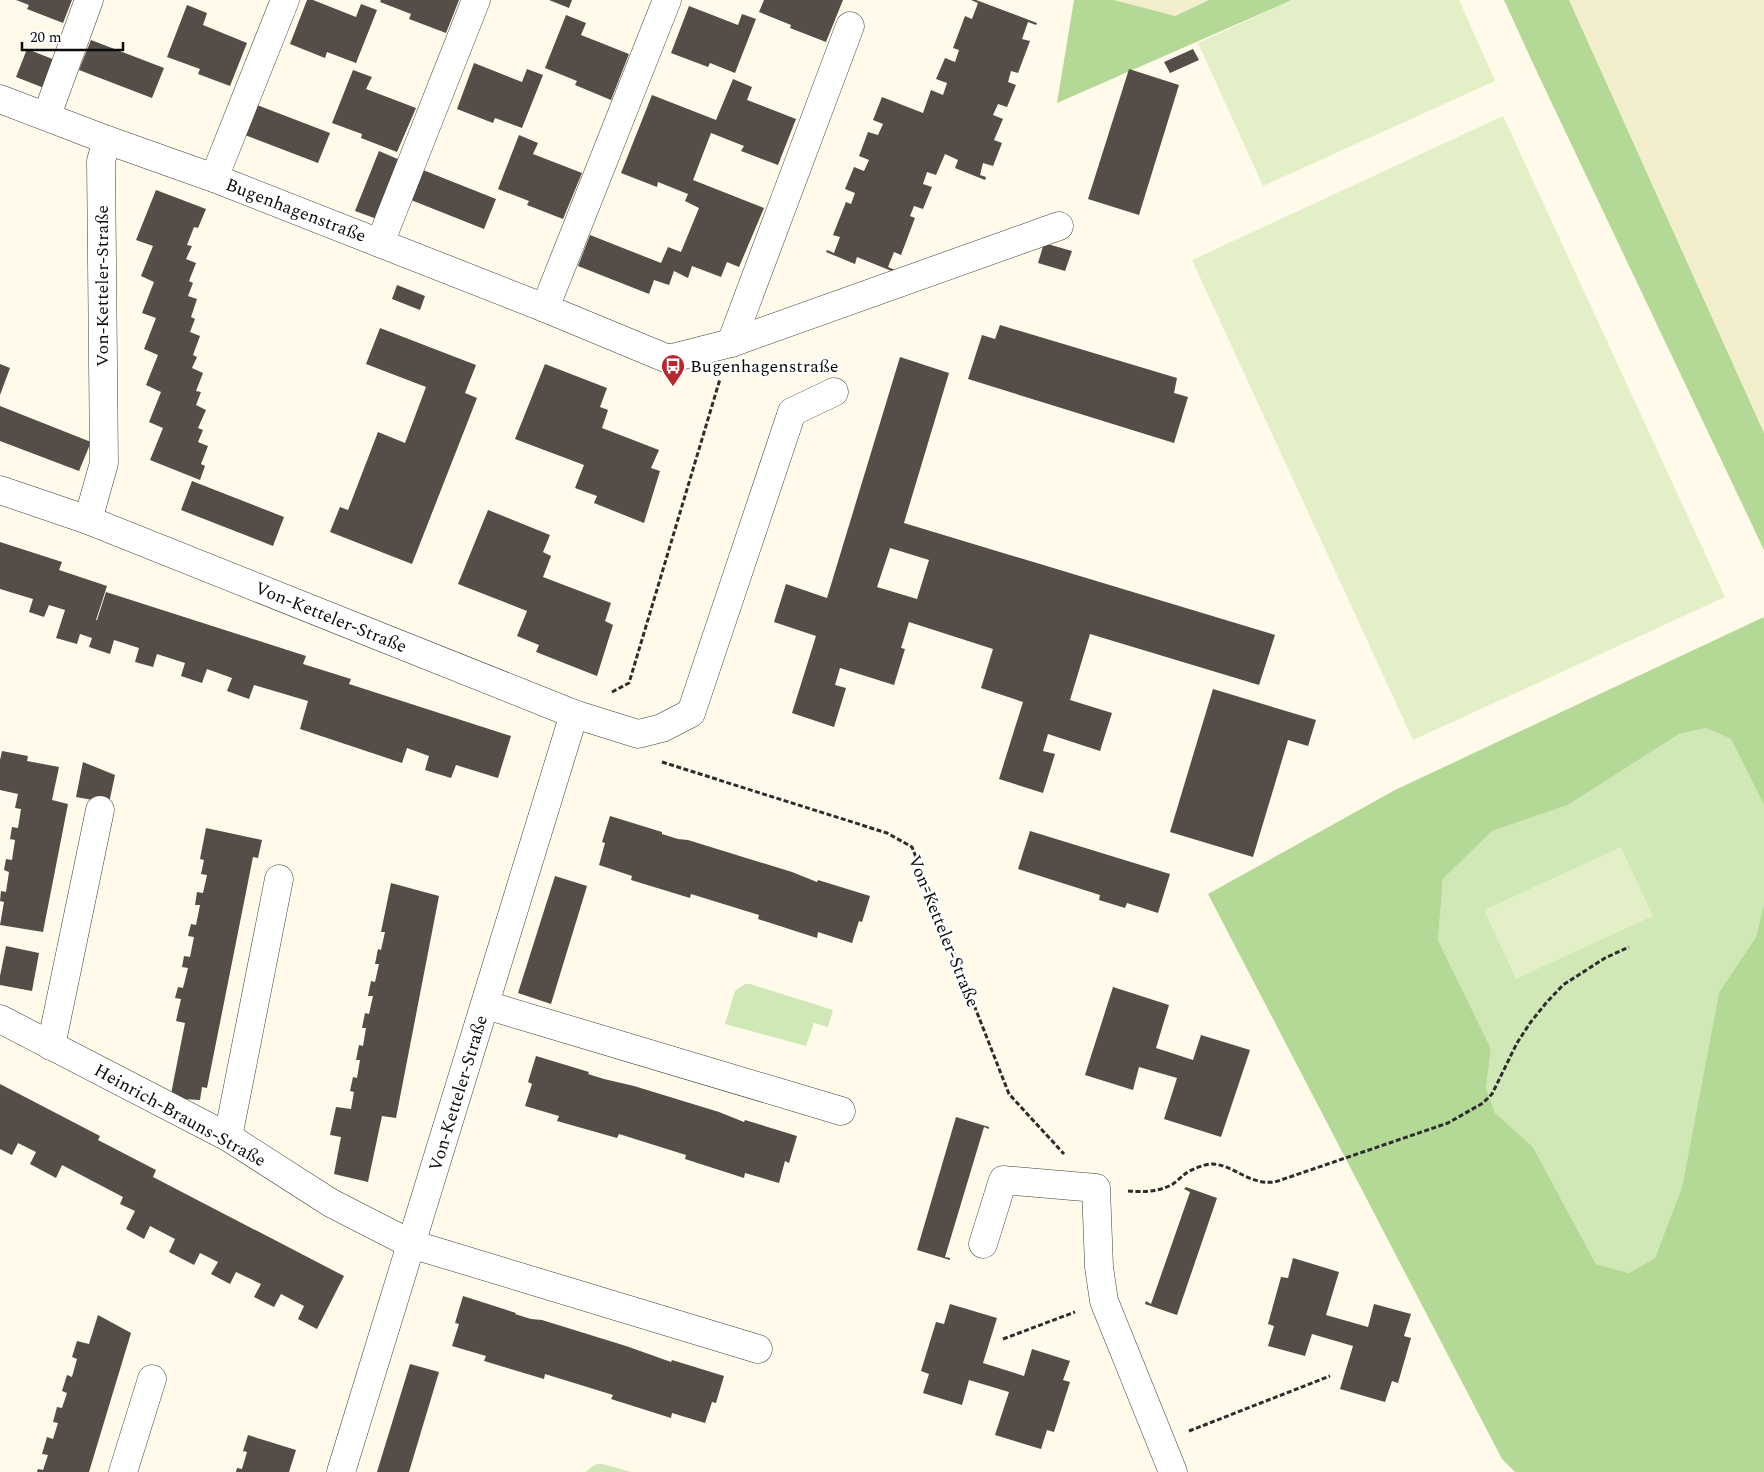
<svg xmlns="http://www.w3.org/2000/svg" width="1764" height="1472" font-family="Spectral,serif">
<style>
.farmland{fill:#f3efcc}
.green{fill:#d0e7b6}
.forest{fill:#b4d895}
.pitch{fill:#e2efc7}
.building{fill:#544d48;fill-rule:evenodd}
.lines{fill:none;stroke-linecap:round;stroke-linejoin:round}
.minor-casing{stroke:#3e3e3e;stroke-width:29}
.path{stroke:#2d2d2d;stroke-width:3;stroke-dasharray:5 2.5;stroke-linecap:butt}
.minor{stroke:#fff;stroke-width:28}
.labels{text-anchor:middle;stroke-width:5;stroke-linejoin:round;paint-order:stroke}
.street-label{font-size:18px;fill:#0b0b0b;stroke:#fff}
.poi-label{font-size:18px;fill:#0b0b0b;stroke:#fff;text-anchor:start}
</style>
<rect width="100%" height="100%" fill="#fffaea"/>
<g class="farmland">
<polygon points="1114,0 1209,0 1175,16"/>
<polygon points="1569,0 1764,0 1764,433"/>
</g>
<g class="green">
<polygon points="1706,728 1731,739 1764,805 1764,904 1756,937 1719,994 1682,1187 1655,1258 1629,1273 1596,1264 1533,1147 1495,1113 1486,1088 1491,1049 1438,940 1443,879 1492,831 1568,805 1679,734"/>
<polygon points="745,984 750,984 833,1010 828,1027 814,1023 806,1046 725,1024 735,991"/>
<polygon points="597,1464 603,1464 631,1472 586,1472 591,1467"/>
</g>
<g class="forest">
<polygon points="1074,0 1114,0 1175,16 1209,0 1292,0 1057,103"/>
<polygon points="1504,0 1569,0 1764,433 1764,550 1537,72"/>
<polygon points="1764,617 1764,805 1731,739 1706,728 1679,734 1568,805 1492,831 1443,879 1438,940 1491,1049 1486,1088 1495,1113 1533,1147 1596,1264 1629,1273 1655,1258 1682,1187 1719,993 1756,937 1764,904 1764,1472 1515,1472 1502,1459 1208,894 1395,790"/>
</g>
<g class="pitch">
<polygon points="1292,0 1459,0 1495,81 1263,186 1198,43"/>
<polygon points="1503,116 1725,597 1413,740 1192,260"/>
<polygon points="1621,847 1653,916 1516,979 1484,910"/>
</g>
<g class="building">
<polygon points="16,0 72,0 63,23 27,9 29,5"/>
<polygon points="307,0 313,0 356,17 361,4 377,10 356,63 327,52 325,58 290,44"/>
<polygon points="381,0 459,0 446,33 409,19 411,14 380,2"/>
<polygon points="549,0 572,0 569,8"/>
<polygon points="764,0 843,0 826,42 790,28 791,25 759,12"/>
<polygon points="971,0 976,0 1037,23 1036,25 1028,22 1022,39 1030,41 1018,73 1011,71 1008,82 1016,85 1007,107 998,104 993,115 1003,119 994,140 1002,143 993,166 983,163 980,175 986,177 985,180 955,168 958,160 945,154 936,175 927,172 923,184 932,187 923,209 914,206 910,216 915,218 901,255 894,252 888,267 895,270 894,272 857,257 855,264 826,252 827,250 834,253 840,237 833,235 846,202 851,204 855,193 845,189 854,167 864,171 869,160 859,156 868,132 878,135 883,124 873,120 882,97 923,113 931,90 943,95 947,83 936,79 945,58 955,62 959,50 953,48 965,16 972,19 978,3"/>
<polygon points="187,5 207,13 203,25 247,43 230,86 198,74 200,69 167,57"/>
<polygon points="689,6 738,25 742,14 756,19 735,73 710,63 708,67 671,53"/>
<polygon points="566,15 586,23 581,35 629,54 611,100 575,85 577,81 545,68"/>
<polygon points="91,40 164,68 152,98 79,70"/>
<polygon points="27,49 55,60 44,88 16,77"/>
<polygon points="1193,49 1199,60 1170,73 1164,62"/>
<polygon points="474,63 522,82 527,69 543,75 522,128 495,118 493,123 457,109"/>
<polygon points="1129,69 1179,85 1139,215 1088,199"/>
<polygon points="353,70 372,77 366,89 416,108 397,152 361,138 362,134 332,123"/>
<polygon points="733,79 752,87 747,100 796,119 778,165 741,151 744,146 711,133 693,180 764,208 739,267 727,262 721,277 692,266 688,278 674,271 669,285 654,280 649,294 578,266 590,235 661,263 668,247 681,252 699,208 685,201 688,194 658,182 657,187 621,173 652,95 716,120"/>
<polygon points="257,105 330,133 318,163 245,135"/>
<polygon points="519,135 538,143 533,154 582,173 563,219 527,205 529,201 498,189"/>
<polygon points="379,151 400,160 377,219 355,211"/>
<polygon points="423,170 496,199 484,229 411,200"/>
<polygon points="156,190 206,209 198,228 194,227 187,245 192,246 186,259 196,263 189,281 193,283 188,296 197,299 191,317 195,319 190,332 200,336 193,355 197,357 192,368 203,373 196,391 201,392 196,405 206,410 198,428 203,430 198,442 208,446 201,464 205,466 200,480 150,460 163,428 149,422 161,392 146,385 158,355 144,349 156,318 142,313 154,282 141,276 153,246 136,240"/>
<polygon points="1044,243 1072,251 1065,271 1038,263"/>
<polygon points="397,285 425,296 420,310 392,299"/>
<polygon points="1000,325 1177,378 1174,393 1188,397 1174,443 968,379 982,335 995,339"/>
<polygon points="380,328 476,365 465,393 477,398 412,564 330,532 340,507 348,510 378,432 405,443 426,387 366,364"/>
<path d="M900 357 949 373 904 523 1275 635 1259 685 1090 634 1070 700 1112 713 1100 751 1048 734 1043 751 1055 754 1043 793 999 779 1023 702 981 688 993 649 909 622 901 648 905 649 894 685 840 668 835 685 846 688 834 727 792 713 816 636 774 622 786 584 827 598ZM890 548 929 560 917 599 877 587Z"/>
<polygon points="0,364 10,368 0,395"/>
<polygon points="545,364 607,388 600,407 608,410 602,428 659,450 651,468 660,471 644,523 594,503 597,496 575,488 584,465 515,439"/>
<polygon points="0,406 91,442 79,471 0,441"/>
<polygon points="192,481 284,517 273,546 181,510"/>
<polygon points="488,510 550,535 543,552 551,556 543,577 611,603 605,621 613,625 597,676 536,652 539,645 517,636 527,611 458,584"/>
<polygon points="0,542 62,562 59,570 107,586 96,620 97,620 106,592 306,656 303,664 351,679 349,684 511,736 498,778 456,765 451,778 425,770 429,756 407,748 402,763 300,729 308,701 254,685 249,699 227,691 232,678 207,669 202,683 181,676 185,663 157,654 153,667 135,662 139,648 114,640 110,654 89,647 92,638 80,634 77,644 56,638 65,610 49,605 44,617 29,612 33,599 0,589"/>
<polygon points="1213,689 1316,720 1308,746 1288,740 1253,857 1170,832"/>
<polygon points="2,751 28,756 27,761 59,767 52,800 68,804 43,932 0,925 4,902 0,901 1,891 6,892 9,872 4,870 6,859 12,860 15,840 10,839 12,827 18,828 21,809 15,808 18,794 0,790 0,760"/>
<polygon points="83,762 115,775 109,803 76,797"/>
<polygon points="610,816 662,832 662,834 678,839 688,840 792,872 817,882 818,880 870,896 862,922 859,921 852,943 818,932 817,938 758,919 759,915 691,894 690,898 631,880 632,876 599,865 605,843 602,842"/>
<polygon points="206,828 262,840 258,858 253,857 207,1088 202,1087 200,1100 182,1099 171,1094 185,1023 176,1021 181,999 175,998 178,987 183,988 188,968 182,967 184,956 190,957 194,937 188,936 191,924 196,925 200,905 195,905 197,892 203,893 207,875 201,874 204,860 200,859"/>
<polygon points="1030,831 1170,874 1158,913 1127,903 1125,908 1099,900 1100,895 1018,869"/>
<polygon points="555,876 587,886 551,1004 518,993"/>
<polygon points="391,883 439,896 396,1118 382,1116 368,1182 334,1174 341,1137 330,1135 336,1107 351,1109 354,1092 350,1091 353,1077 357,1078 360,1060 356,1060 359,1045 363,1046 366,1028 362,1028 365,1013 369,1014 373,996 368,996 371,981 375,982 379,964 375,964 378,949 381,950 385,932 381,932"/>
<polygon points="6,946 39,953 32,991 0,985 0,976"/>
<polygon points="1113,987 1169,1005 1156,1048 1193,1060 1201,1035 1250,1050 1221,1137 1164,1119 1177,1078 1139,1067 1133,1090 1085,1075"/>
<polygon points="536,1056 589,1072 588,1074 604,1079 634,1086 719,1112 744,1122 745,1120 797,1136 789,1163 785,1161 779,1183 745,1173 744,1178 685,1159 686,1155 619,1134 617,1138 557,1121 559,1116 525,1106 532,1084 528,1082"/>
<polygon points="0,1084 100,1136 98,1140 156,1170 153,1177 344,1276 317,1329 298,1319 304,1306 281,1294 274,1307 254,1297 261,1284 236,1272 230,1284 211,1274 218,1262 200,1253 194,1265 169,1252 175,1239 150,1226 144,1239 126,1229 135,1211 120,1204 123,1197 62,1165 56,1178 30,1164 36,1152 18,1143 12,1155 0,1149"/>
<polygon points="956,1117 989,1127 989,1129 984,1127 945,1257 950,1258 950,1260 917,1250"/>
<polygon points="1186,1187 1217,1198 1177,1315 1145,1304 1146,1301 1151,1304 1190,1192 1184,1189"/>
<polygon points="1293,1258 1339,1272 1326,1315 1368,1327 1374,1304 1411,1314 1404,1336 1411,1338 1398,1383 1392,1381 1385,1402 1340,1389 1353,1346 1312,1334 1305,1356 1268,1346 1274,1326 1268,1324 1281,1277 1288,1278"/>
<polygon points="463,1296 516,1313 515,1314 531,1319 542,1320 626,1346 671,1362 672,1360 724,1376 716,1403 712,1402 705,1423 672,1413 671,1418 611,1399 613,1395 545,1374 544,1379 484,1361 486,1356 452,1346 459,1324 455,1323"/>
<polygon points="950,1304 997,1318 983,1363 1024,1376 1032,1349 1070,1361 1063,1380 1070,1382 1054,1432 1047,1430 1041,1449 995,1435 1009,1392 969,1380 962,1405 923,1393 929,1374 921,1371 936,1322 944,1324"/>
<polygon points="98,1315 131,1333 89,1472 37,1472 38,1469 43,1470 48,1455 42,1454 47,1437 53,1439 58,1423 53,1422 57,1407 62,1408 67,1393 62,1391 67,1375 72,1377 77,1359 72,1357 77,1341 89,1344"/>
<polygon points="410,1364 439,1372 409,1472 377,1472"/>
<polygon points="248,1435 296,1450 289,1472 236,1472 237,1468 242,1469 247,1452 243,1451"/>
</g>
<g class="lines">
<g class="minor-casing">
<g id="minor">
<polyline points="0,99 107,140 214,178 545,308 668,359 731,343 1059,226"/>
<polyline points="47,115 89,0"/>
<polyline points="214,178 285,0"/>
<polyline points="380,243 476,0"/>
<polyline points="545,308 667,0"/>
<polyline points="731,343 850,26"/>
<polyline points="0,490 88,520 574,714 638,734 662,728 691,713 792,412 834,392"/>
<polyline points="88,520 104,463 101,161 107,140"/>
<polyline points="486,1005 841,1111"/>
<polyline points="0,1019 228,1137 331,1203 411,1244 758,1349"/>
<polyline points="51,1046 100,810"/>
<polyline points="228,1137 279,879"/>
<polyline points="983,1244 1003,1180 1096,1188 1099,1267 1104,1301 1173,1472"/>
<polyline points="123,1472 152,1379"/>
<polyline points="341,1472 574,714"/>
</g>
</g>
<g class="path">
<polyline points="612,692 629,683 720,379"/>
<polyline points="662,762 887,833 912,847 1009,1094 1064,1154"/>
<path d="M1128 1191C1143 1192 1159 1192 1173 1184 1177 1181 1181 1177 1185 1174 1192 1169 1204 1164 1213 1164 1236 1166 1248 1185 1275 1182L1448 1123 1483 1103 1492 1094 1517 1043 1530 1023 1546 1003 1563 985 1605 958 1629 947"/>
<polyline points="1003,1339 1075,1312"/>
<polyline points="1189,1431 1330,1376"/>
</g>
<use href="#minor" class="minor"/>
</g>
<defs>
<g id="bus-pin" transform="scale(1.25)"><path d="M0 17L-7.5 6A9.5 9.5 0 1 1 7.5 6Z" fill="#b82730" stroke="#fff"/><path d="M-5-6H5V4H4V6H2V4H-2V6H-4V4H-5ZM-3.5-4V0h7V-4ZM-3.5 1.2v1.5H-2V1.2ZM2 1.2v1.5H3.5V1.2Z" fill="#fff"/></g>
</defs>
<g fill-rule="evenodd">
<use href="#bus-pin" x="673" y="366"/>
</g>
<g class="labels">
<g class="street-label">
<text transform="translate(296 210) rotate(21)" y="6">Bugenhagenstraße</text>
<text transform="translate(102 286) rotate(-90)" y="6">Von-Ketteler-Straße</text>
<text transform="translate(331 617) rotate(22)" y="6">Von-Ketteler-Straße</text>
<text transform="translate(944 931) rotate(68)" y="6">Von-Ketteler-Straße</text>
<text transform="translate(458 1093) rotate(-73)" y="6">Von-Ketteler-Straße</text>
<text transform="translate(180 1115) rotate(29)" y="6">Heinrich-Brauns-Straße</text>
</g>
<g class="poi-label">
<text x="690" y="372">Bugenhagenstraße</text>
</g>
</g>
<path d="M22 42v8h101v-8" fill="none" stroke="#0b0b0b" stroke-width="2.5"/>
<text x="30" y="42" font-size="15" fill="#0b0b0b" stroke="#ffffff" stroke-width="4" paint-order="stroke">20 m</text>
</svg>
